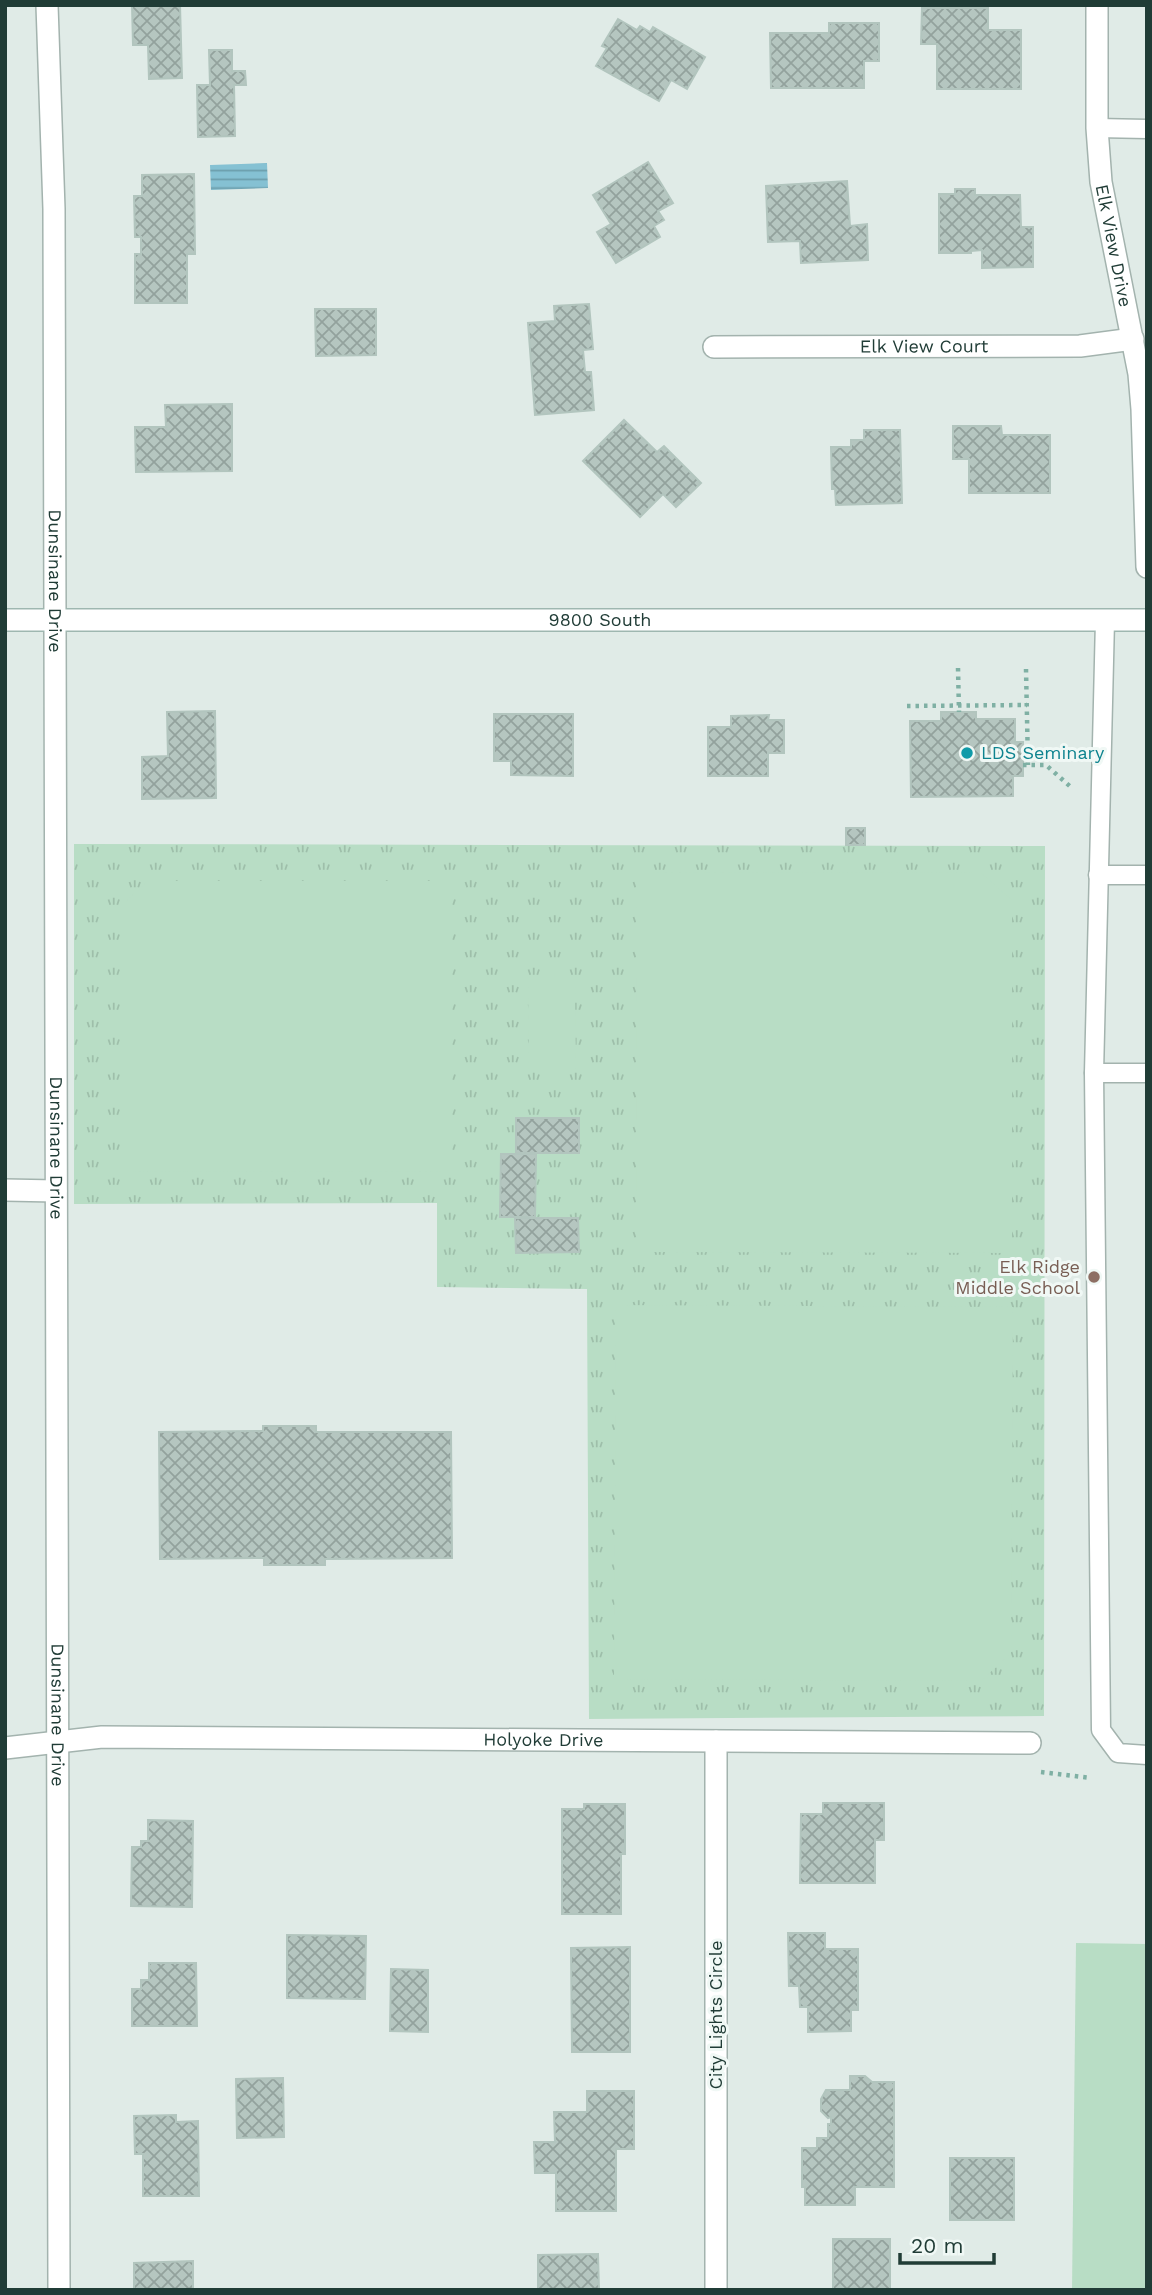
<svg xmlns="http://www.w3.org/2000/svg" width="1152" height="2295" font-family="'Work Sans',sans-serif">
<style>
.grass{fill:url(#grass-tufts)}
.pitch{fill:#b8ddc5}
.water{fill:url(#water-rules)}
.building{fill:url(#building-cross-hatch);stroke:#b2c5be;stroke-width:2}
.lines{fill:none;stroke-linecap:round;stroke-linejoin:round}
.service-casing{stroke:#a3b3ae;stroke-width:21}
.minor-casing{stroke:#a3b3ae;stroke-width:24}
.secondary-casing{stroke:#9eb7b0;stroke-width:24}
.path{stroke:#7fb0a4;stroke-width:4.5;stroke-dasharray:3.5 5;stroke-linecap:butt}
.service{stroke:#fff;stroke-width:18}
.minor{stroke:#fff;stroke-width:21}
.secondary{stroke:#fff;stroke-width:21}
.culture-dot{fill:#0f9aa8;stroke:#f0f8f5;stroke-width:2.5}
.education-dot{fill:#8d6e63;stroke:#f0f8f5;stroke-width:2.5}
.labels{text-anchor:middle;stroke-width:6;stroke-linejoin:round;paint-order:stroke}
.street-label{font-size:18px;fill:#203c36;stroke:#f0f8f5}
.culture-label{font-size:18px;fill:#0d838f;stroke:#f0f8f5;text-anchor:start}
.education-label{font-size:18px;fill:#785e54;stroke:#f0f8f5;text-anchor:end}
</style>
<defs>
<pattern id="grass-tufts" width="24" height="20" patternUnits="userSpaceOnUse" patternTransform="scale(1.75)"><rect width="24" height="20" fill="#b8ddc5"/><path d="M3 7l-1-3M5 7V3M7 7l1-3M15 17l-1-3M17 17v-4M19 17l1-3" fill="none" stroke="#9ebfaa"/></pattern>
<pattern id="water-rules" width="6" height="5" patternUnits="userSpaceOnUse" patternTransform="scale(1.75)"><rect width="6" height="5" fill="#85c1d3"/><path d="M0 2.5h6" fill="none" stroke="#6c9eac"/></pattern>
<pattern id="building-cross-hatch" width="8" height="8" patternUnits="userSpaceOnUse" patternTransform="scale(1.75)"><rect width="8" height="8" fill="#b5c6c0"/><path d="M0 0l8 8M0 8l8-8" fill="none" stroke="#93a29d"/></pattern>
</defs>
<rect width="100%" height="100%" fill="#e0ebe7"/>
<polygon class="grass" points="74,844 1045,846 1044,1716 589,1719 587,1289 437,1287 437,1203 74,1204"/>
<g class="pitch">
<polygon points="637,872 981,873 1012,900 1012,1253 636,1252"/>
<polygon points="148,881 451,881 451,1171 124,1172 124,903"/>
<polygon points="528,985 575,985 576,1070 529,1070"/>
<polygon points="616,1305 1013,1307 1011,1653 981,1681 614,1679"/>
<polygon points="1076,1943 1147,1944 1147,2290 1072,2290"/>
</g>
<polygon class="water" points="267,163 268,188 211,190 210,165"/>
<g class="building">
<polygon points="132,5 180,5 182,78 149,79 148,45 133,45"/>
<polygon points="922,8 988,8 988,30 1021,30 1021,89 937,89 937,44 921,44"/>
<polygon points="618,19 637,30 640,26 650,32 653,27 705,57 687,89 671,80 659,101 596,66 607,48 602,46"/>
<polygon points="829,23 879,23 879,61 864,61 864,88 771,88 770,33 829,33"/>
<polygon points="209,50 232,50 232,71 245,71 246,85 234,85 235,136 198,137 197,85 210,85"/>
<polygon points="648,162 673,203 658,211 664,220 654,226 660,237 616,263 597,232 611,224 593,195"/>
<polygon points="194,174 195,254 187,254 187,303 135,303 135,254 141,254 141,237 135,237 134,196 142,196 142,175"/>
<polygon points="847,181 850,226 867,224 868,260 801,263 800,241 768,242 766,186"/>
<polygon points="955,189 975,189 975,195 1020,195 1021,227 1033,227 1033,267 982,268 982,250 971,251 971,253 939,253 939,194 955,194"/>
<polygon points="589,304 593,349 583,350 585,372 591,372 594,410 535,415 528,323 555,321 554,306"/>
<polygon points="315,309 376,309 376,355 316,356"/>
<polygon points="232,404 232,471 136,472 135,427 166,427 165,405"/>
<polygon points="624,420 657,452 664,446 701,483 676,507 663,494 640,517 583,461"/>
<polygon points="953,426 1001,426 1002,435 1050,435 1050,493 969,493 969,459 953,459"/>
<polygon points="864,430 900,430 902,503 836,505 835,489 832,489 831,447 851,447 851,440 864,440"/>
<polygon points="215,711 216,798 142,799 142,757 168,756 167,712"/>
<polygon points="941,712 976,712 976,719 1015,719 1015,742 1023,742 1023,776 1013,776 1013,796 911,797 910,721 941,721"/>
<polygon points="494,714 573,714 573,776 511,775 511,761 494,761"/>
<polygon points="769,715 768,720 784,720 784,753 768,753 768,776 708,776 708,727 731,727 731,716"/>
<rect x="846" y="828" width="19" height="17"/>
<rect x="516" y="1118" width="63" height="35"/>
<polygon points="501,1154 536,1154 535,1217 500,1217"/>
<polygon points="515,1218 578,1218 579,1252 516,1253"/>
<polygon points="263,1426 316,1426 316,1432 451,1432 452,1558 325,1559 325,1565 264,1565 264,1558 160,1559 159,1432 263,1431"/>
<polygon points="823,1803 884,1803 884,1840 875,1840 875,1883 800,1883 801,1814 823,1814"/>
<polygon points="584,1804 625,1804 625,1854 621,1854 621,1914 562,1914 562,1809 584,1809"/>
<polygon points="148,1820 193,1821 192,1907 131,1906 132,1847 141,1847 141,1841 148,1841"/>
<polygon points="788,1933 825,1933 825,1949 858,1949 858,2010 851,2010 851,2031 808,2032 808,2007 800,2007 799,1986 789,1986"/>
<polygon points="287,1935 366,1936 365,1999 287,1998"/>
<polygon points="630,1947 630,2052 572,2052 571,1948"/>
<polygon points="149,1963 196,1963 197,2026 132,2026 132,1989 141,1989 141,1980 149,1980"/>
<polygon points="391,1969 428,1970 428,2032 390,2031"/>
<polygon points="850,2076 865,2076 872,2082 894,2082 894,2187 855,2187 855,2205 805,2205 805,2187 802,2187 802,2148 817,2148 817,2138 828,2138 828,2124 831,2124 831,2117 828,2118 821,2111 821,2099 826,2090 850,2090"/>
<polygon points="283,2078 284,2137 237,2138 236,2079"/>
<polygon points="587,2091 634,2091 634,2149 616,2149 616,2211 556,2211 556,2173 535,2173 534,2142 555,2142 554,2112 587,2112"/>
<polygon points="176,2115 176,2122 198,2121 199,2196 143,2196 143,2154 135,2154 134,2116"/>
<rect x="950" y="2158" width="64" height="62"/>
<rect x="833" y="2239" width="57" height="51"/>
<polygon points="598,2254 599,2290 538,2290 538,2255"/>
<polygon points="193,2261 193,2290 134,2290 134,2263"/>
</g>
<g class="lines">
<g class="service-casing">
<g id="service">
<polyline points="1097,128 1147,129"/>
<polyline points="1105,620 1094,1073 1101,1730 1118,1753 1147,1755"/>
<polyline points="1098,875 1147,875"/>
<polyline points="1094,1073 1147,1073"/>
</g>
</g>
<g class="minor-casing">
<g id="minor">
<path id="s1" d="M47 5 54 209 59 2290"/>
<path id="s2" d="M1097 5V128L1101 182 1139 374 1142 409 1147 567"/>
<path id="s3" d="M714 347 1080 346 1133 339"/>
<polyline points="5,1190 56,1191"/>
<polyline points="716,1741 716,2290"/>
<path id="s4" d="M5 1748 102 1737 1030 1743"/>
</g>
</g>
<g class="secondary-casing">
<g id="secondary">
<path id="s5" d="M5 620H1147"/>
</g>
</g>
<g class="path">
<polyline points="958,668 959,712"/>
<polyline points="1026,669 1028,765"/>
<polyline points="907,706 1027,705"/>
<polyline points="1023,765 1046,765 1073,789"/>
<polyline points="1041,1772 1091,1778"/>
</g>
<use href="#service" class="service"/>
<use href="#minor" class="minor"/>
<use href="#secondary" class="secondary"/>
</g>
<circle class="culture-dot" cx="967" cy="753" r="7"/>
<circle class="education-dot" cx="1094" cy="1277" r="7"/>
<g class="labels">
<g class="street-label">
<text dy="6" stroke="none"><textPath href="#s2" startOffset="242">Elk View Drive</textPath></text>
<text dy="6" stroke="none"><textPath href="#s3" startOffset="210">Elk View Court</textPath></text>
<text dy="6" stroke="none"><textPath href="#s1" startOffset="576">Dunsinane Drive</textPath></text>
<text dy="6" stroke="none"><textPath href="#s5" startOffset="595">9800 South</textPath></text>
<text dy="6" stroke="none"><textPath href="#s1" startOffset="1143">Dunsinane Drive</textPath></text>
<text dy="6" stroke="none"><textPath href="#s1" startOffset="1710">Dunsinane Drive</textPath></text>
<text dy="6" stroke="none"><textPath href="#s4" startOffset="539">Holyoke Drive</textPath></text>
<text transform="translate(716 2015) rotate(-90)" y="6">City Lights Circle</text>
</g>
<g class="culture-label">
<text x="981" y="759">LDS Seminary</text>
</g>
<g class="education-label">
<text x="1080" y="1273">Elk Ridge<tspan x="1080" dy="21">Middle School</tspan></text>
</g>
</g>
<rect width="1152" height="2295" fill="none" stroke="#203c36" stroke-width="14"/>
<path d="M900 2253v10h94v-10" fill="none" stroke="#203c36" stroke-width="3.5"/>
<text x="911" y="2253" font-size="21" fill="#203c36" stroke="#f0f8f5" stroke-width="5" paint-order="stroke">20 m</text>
</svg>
